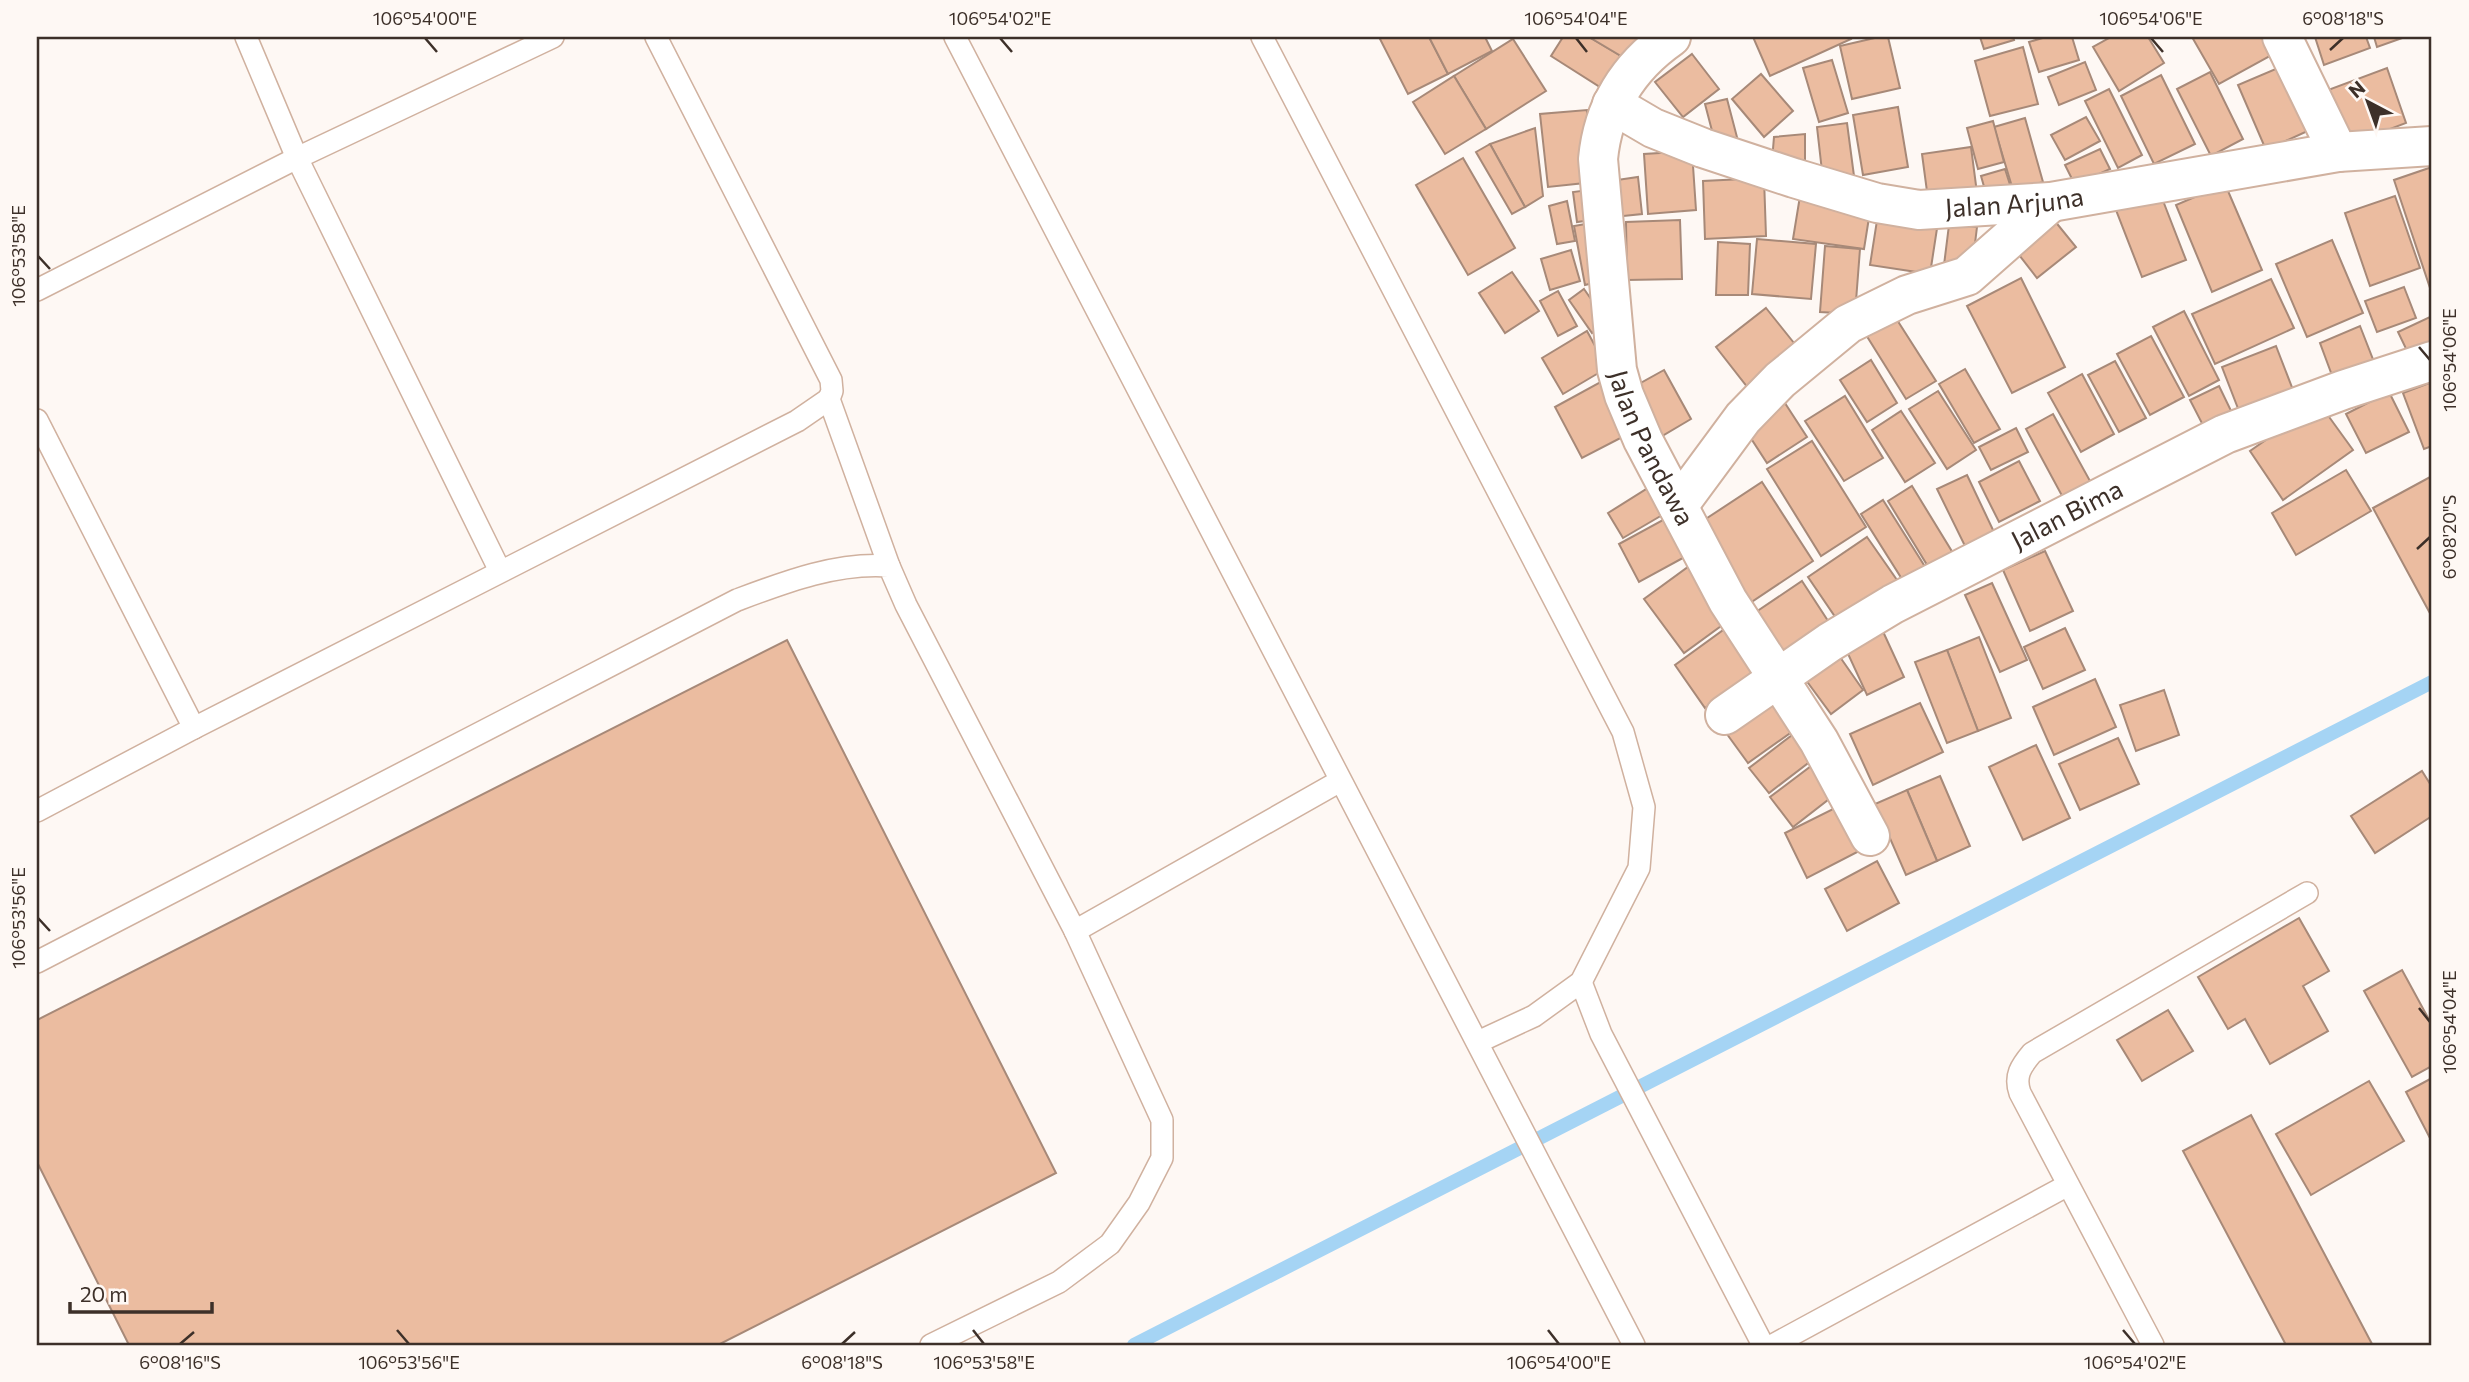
<svg xmlns="http://www.w3.org/2000/svg" width="2469" height="1382" font-family="Commissioner,sans-serif">
<style>
.lines{fill:none;stroke-linecap:round;stroke-linejoin:round}
.stream{stroke:#a5d4f4;stroke-width:14}
.building{fill:#ebbca0;stroke:#a78978;stroke-width:2}
.service-casing{stroke:#d0b19f;stroke-width:24}
.minor-casing{stroke:#d0b19f;stroke-width:42}
.service{stroke:#fff;stroke-width:21}
.minor{stroke:#fff;stroke-width:38}
.ticks{fill:none;stroke:#3d3029;stroke-width:2.5}
.labels{text-anchor:middle;stroke-width:7;stroke-linejoin:round;paint-order:stroke}
.street-label{font-size:26px;fill:#3d3029;stroke:#fef8f4}
.neatline{fill:none;stroke:#3d3029;stroke-width:2.5}
.ticks-label{font-size:18px;text-anchor:middle;fill:#3d3029}
</style>
<rect width="100%" height="100%" fill="#fef8f4"/>
<g class="lines">
<polyline class="stream" points="1134,1345 2432,682"/>
</g>
<g class="building">
<polygon points="1379,37 1429,37 1448,74 1408,94"/>
<polygon points="1429,37 1485,37 1492,51 1448,74"/>
<polygon points="1563,37 1589,37 1631,62 1611,94 1551,56"/>
<polygon points="1589,37 1647,37 1631,62"/>
<polygon points="1753,37 1850,37 1851,39 1770,76"/>
<polygon points="1879,37 1888,37 1900,88 1852,99 1840,46"/>
<polygon points="1980,37 2013,37 2014,40 1984,49"/>
<polygon points="2046,37 2072,37 2079,60 2039,72 2029,42"/>
<polygon points="2111,37 2148,37 2164,63 2119,91 2093,47"/>
<polygon points="2192,37 2273,37 2281,50 2219,84"/>
<polygon points="2315,37 2366,37 2370,48 2324,65"/>
<polygon points="2374,37 2405,37 2377,47"/>
<polygon points="1513,39 1546,91 1486,129 1454,76"/>
<polygon points="2023,47 2038,104 1990,116 1975,61"/>
<polygon points="1692,54 1719,89 1683,117 1655,82"/>
<polygon points="1832,60 1848,113 1819,122 1803,68"/>
<polygon points="2085,62 2096,90 2059,105 2048,77"/>
<polygon points="2285,65 2312,129 2266,150 2238,85"/>
<polygon points="2387,68 2406,123 2348,145 2328,90"/>
<polygon points="2210,72 2243,139 2211,156 2177,89"/>
<polygon points="1761,74 1793,111 1764,137 1732,99"/>
<polygon points="2161,75 2195,144 2154,164 2121,96"/>
<polygon points="1454,76 1486,129 1445,154 1413,102"/>
<polygon points="2109,89 2142,155 2118,168 2085,101"/>
<polygon points="1727,99 1738,141 1716,146 1705,104"/>
<polygon points="1898,107 1908,167 1863,175 1853,115"/>
<polygon points="1587,110 1594,182 1548,187 1540,114"/>
<polygon points="2086,117 2100,141 2065,160 2051,135"/>
<polygon points="2025,118 2043,182 2013,190 1994,127"/>
<polygon points="1993,121 2004,162 1978,169 1967,128"/>
<polygon points="1847,123 1854,176 1823,180 1817,127"/>
<polygon points="1535,128 1543,196 1525,207 1490,144"/>
<polygon points="1805,134 1805,160 1772,161 1774,137"/>
<polygon points="1490,144 1525,207 1512,214 1476,152"/>
<polygon points="1971,147 1977,193 1928,199 1922,154"/>
<polygon points="2100,149 2110,169 2075,185 2065,165"/>
<polygon points="1692,151 1696,210 1648,214 1644,154"/>
<polygon points="1463,158 1515,248 1468,275 1416,185"/>
<polygon points="2432,167 2432,294 2394,180"/>
<polygon points="2005,169 2012,191 1987,197 1981,176"/>
<polygon points="1638,177 1642,214 1614,217 1610,181"/>
<polygon points="1764,178 1766,236 1705,239 1703,181"/>
<polygon points="2225,184 2262,270 2212,292 2176,205"/>
<polygon points="1596,189 1599,219 1577,222 1573,192"/>
<polygon points="2160,193 2186,260 2142,277 2116,210"/>
<polygon points="1800,196 1871,205 1864,249 1793,239"/>
<polygon points="2395,196 2420,268 2370,286 2345,213"/>
<polygon points="1567,201 1575,241 1557,244 1549,206"/>
<polygon points="1878,214 1938,222 1930,274 1870,265"/>
<polygon points="1680,220 1682,279 1627,280 1626,222"/>
<polygon points="2054,220 2076,247 2037,278 2016,251"/>
<polygon points="1597,222 1606,280 1585,285 1574,226"/>
<polygon points="1949,225 1977,227 1972,268 1944,265"/>
<polygon points="1757,239 1816,244 1811,299 1752,294"/>
<polygon points="2332,240 2363,313 2307,337 2276,264"/>
<polygon points="1718,242 1750,244 1748,295 1716,295"/>
<polygon points="1825,246 1860,249 1855,314 1820,312"/>
<polygon points="1571,250 1580,281 1550,290 1541,259"/>
<polygon points="1512,272 1539,311 1505,333 1479,293"/>
<polygon points="2021,278 2065,367 2012,393 1967,306"/>
<polygon points="2271,279 2294,328 2215,364 2192,314"/>
<polygon points="2404,287 2416,318 2377,332 2365,301"/>
<polygon points="1584,289 1607,322 1592,333 1569,300"/>
<polygon points="1558,291 1577,326 1558,336 1540,301"/>
<polygon points="1766,308 1802,353 1752,393 1716,347"/>
<polygon points="2184,311 2219,380 2189,396 2153,327"/>
<polygon points="1892,312 1936,381 1906,399 1863,330"/>
<polygon points="2432,316 2432,347 2410,357 2398,332"/>
<polygon points="2360,326 2374,362 2333,378 2320,343"/>
<polygon points="1587,331 1607,368 1563,394 1542,358"/>
<polygon points="2151,336 2184,397 2150,415 2117,354"/>
<polygon points="2276,346 2293,390 2239,411 2222,367"/>
<polygon points="1871,360 1897,403 1867,422 1840,380"/>
<polygon points="2115,361 2146,418 2119,432 2088,375"/>
<polygon points="1965,369 2000,429 1974,443 1939,384"/>
<polygon points="1664,370 1691,419 1657,439 1630,389"/>
<polygon points="2082,374 2114,434 2081,452 2048,393"/>
<polygon points="1606,379 1634,431 1582,458 1555,407"/>
<polygon points="2432,382 2432,446 2424,449 2403,393"/>
<polygon points="2219,386 2235,419 2207,433 2190,400"/>
<polygon points="1938,391 1976,450 1947,469 1909,409"/>
<polygon points="2389,392 2409,432 2366,453 2346,414"/>
<polygon points="1845,396 1883,458 1844,481 1805,421"/>
<polygon points="1781,397 1807,437 1767,463 1741,423"/>
<polygon points="2319,403 2353,450 2283,500 2250,451"/>
<polygon points="1901,411 1935,463 1905,482 1872,430"/>
<polygon points="2053,414 2095,490 2067,505 2026,429"/>
<polygon points="2016,428 2028,452 1991,470 1979,447"/>
<polygon points="1812,441 1866,527 1821,556 1767,469"/>
<polygon points="2019,461 2040,501 1999,522 1979,482"/>
<polygon points="2346,470 2371,511 2296,555 2272,513"/>
<polygon points="1967,475 1994,532 1965,546 1937,489"/>
<polygon points="2432,476 2432,617 2373,508"/>
<polygon points="1762,482 1813,561 1747,605 1695,526"/>
<polygon points="1912,486 1956,558 1932,573 1888,501"/>
<polygon points="1648,488 1664,514 1623,538 1608,513"/>
<polygon points="1883,500 1929,573 1907,587 1861,514"/>
<polygon points="1672,515 1692,553 1639,582 1619,544"/>
<polygon points="1867,537 1897,580 1838,621 1808,577"/>
<polygon points="2045,551 2073,611 2030,631 2003,570"/>
<polygon points="1692,564 1732,618 1684,653 1644,599"/>
<polygon points="1802,581 1832,627 1784,659 1753,614"/>
<polygon points="1992,583 2027,660 2000,672 1965,595"/>
<polygon points="1880,625 1904,677 1867,695 1843,643"/>
<polygon points="1726,628 1757,672 1705,708 1675,665"/>
<polygon points="2065,628 2085,670 2043,689 2024,647"/>
<polygon points="1979,637 2011,718 1978,731 1947,650"/>
<polygon points="787,640 1056,1173 718,1345 129,1345 37,1162 37,1020"/>
<polygon points="1833,647 1863,690 1831,714 1800,672"/>
<polygon points="1947,650 1978,731 1947,743 1915,662"/>
<polygon points="2095,679 2116,727 2054,755 2033,707"/>
<polygon points="2164,690 2179,735 2136,751 2120,705"/>
<polygon points="1779,691 1803,724 1748,763 1724,730"/>
<polygon points="1920,703 1943,752 1873,785 1850,734"/>
<polygon points="1800,729 1820,754 1769,793 1749,768"/>
<polygon points="2118,738 2139,784 2080,810 2059,764"/>
<polygon points="2036,745 2070,818 2023,840 1989,767"/>
<polygon points="1819,760 1842,789 1793,827 1770,797"/>
<polygon points="2422,771 2432,787 2432,816 2375,853 2351,816"/>
<polygon points="1940,776 1970,846 1937,861 1907,790"/>
<polygon points="1907,790 1937,861 1906,875 1875,804"/>
<polygon points="1841,805 1863,849 1807,878 1785,833"/>
<polygon points="1877,861 1899,903 1847,931 1825,889"/>
<polygon points="2299,918 2329,971 2303,986 2328,1031 2270,1064 2245,1019 2228,1029 2198,977"/>
<polygon points="2402,970 2432,1025 2432,1066 2412,1077 2364,991"/>
<polygon points="2168,1010 2193,1051 2142,1081 2117,1040"/>
<polygon points="2432,1078 2432,1142 2406,1092"/>
<polygon points="2369,1081 2404,1141 2311,1195 2276,1134"/>
<polygon points="2251,1115 2372,1344 2369,1345 2286,1345 2183,1151"/>
</g>
<g class="lines">
<g class="service-casing">
<g id="service">
<polyline points="246,37 297,158 500,571"/>
<polyline points="656,37 831,380 832,391 829,399 889,566"/>
<polyline points="955,37 1634,1345"/>
<polyline points="1262,37 1623,732 1644,807 1639,868 1581,982 1534,1016 1478,1042"/>
<polyline points="37,290 297,158 553,37"/>
<polyline points="37,420 194,728"/>
<polyline points="37,811 194,728 797,421 829,399"/>
<polyline points="1075,931 1340,781"/>
<path d="M37 962 737 600C785 582 837 562 889 566L906 605 1075 931 1162 1120V1158L1139 1203 1110 1244 1059 1282 931 1345"/>
<polyline points="1581,982 1601,1034 1763,1345"/>
<polyline points="1773,1345 2068,1185"/>
<path d="M2153 1345 2020 1093C2014 1076 2021 1066 2032 1053L2307 893"/>
</g>
</g>
<g class="minor-casing">
<g id="minor">
<path id="s1" d="M1671 37C1628 67 1603 107 1598 159L1617 370 1624 395 1643 440 1728 601 1819 741 1870 836"/>
<polyline points="2282,37 2338,152"/>
<path id="s2" d="M1612 104 1653 128 1703 148 1794 178 1877 203 1919 210 2051 202 2338 152 2432 146"/>
<polyline points="1678,506 1743,418 1780,380 1848,324 1907,295 1967,276 2051,202"/>
<path id="s3" d="M1725 715 1830 642 1893 604 2225 434 2343 390 2432 361"/>
</g>
</g>
<use href="#service" class="service"/>
<use href="#minor" class="minor"/>
</g>
<path class="ticks" d="M425 38 437 52M1000 38 1012 52M1576 38 1587 52M2151 38 2163 52M2330 50 2343 38M38 256 50 269M2419 347 2430 360M2417 549 2430 537M38 918 50 931M2419 1008 2430 1022M397 1330 409 1344M973 1330 984 1344M1548 1330 1559 1344M2123 1330 2135 1344M180 1344 194 1332M842 1344 855 1332"/>
<g class="labels">
<g class="street-label">
<text dy="9" stroke="none"><textPath href="#s2" startOffset="422">Jalan Arjuna</textPath></text>
<text dy="9" stroke="none"><textPath href="#s1" startOffset="444">Jalan Pandawa</textPath></text>
<text dy="9" stroke="none"><textPath href="#s3" startOffset="397">Jalan Bima</textPath></text>
</g>
</g>
<rect width="2469" height="1382" fill="none" stroke="#fef8f4" stroke-width="77"/>
<g transform="translate(2368 102) rotate(319)" stroke="#fef8f4" stroke-width="5" paint-order="stroke">
<path d="M0-5L12 26L0 18L-12 26Z" fill="#3d3029"/>
<text y="-10" font-size="19" font-weight="bold" text-anchor="middle" fill="#3d3029">N</text>
</g>
<path d="M70 1302v10h142v-10" fill="none" stroke="#3d3029" stroke-width="3.5"/>
<text x="80" y="1302" font-size="21" fill="#3d3029" stroke="#fef8f4" stroke-width="5" paint-order="stroke">20 m</text>
<rect x="38" y="38" width="2392" height="1306" class="neatline"/>
<g class="ticks-label">
<text x="425" y="25">106°54'00"E</text>
<text x="1000" y="25">106°54'02"E</text>
<text x="1576" y="25">106°54'04"E</text>
<text x="2151" y="25">106°54'06"E</text>
<text x="2343" y="25">6°08'18"S</text>
<text transform="translate(19 256) rotate(-90)" y="6">106°53'58"E</text>
<text transform="translate(2450 360) rotate(-90)" y="6">106°54'06"E</text>
<text transform="translate(2450 537) rotate(-90)" y="6">6°08'20"S</text>
<text transform="translate(19 918) rotate(-90)" y="6">106°53'56"E</text>
<text transform="translate(2450 1022) rotate(-90)" y="6">106°54'04"E</text>
<text x="180" y="1369">6°08'16"S</text>
<text x="409" y="1369">106°53'56"E</text>
<text x="842" y="1369">6°08'18"S</text>
<text x="984" y="1369">106°53'58"E</text>
<text x="1559" y="1369">106°54'00"E</text>
<text x="2135" y="1369">106°54'02"E</text>
</g>
</svg>
